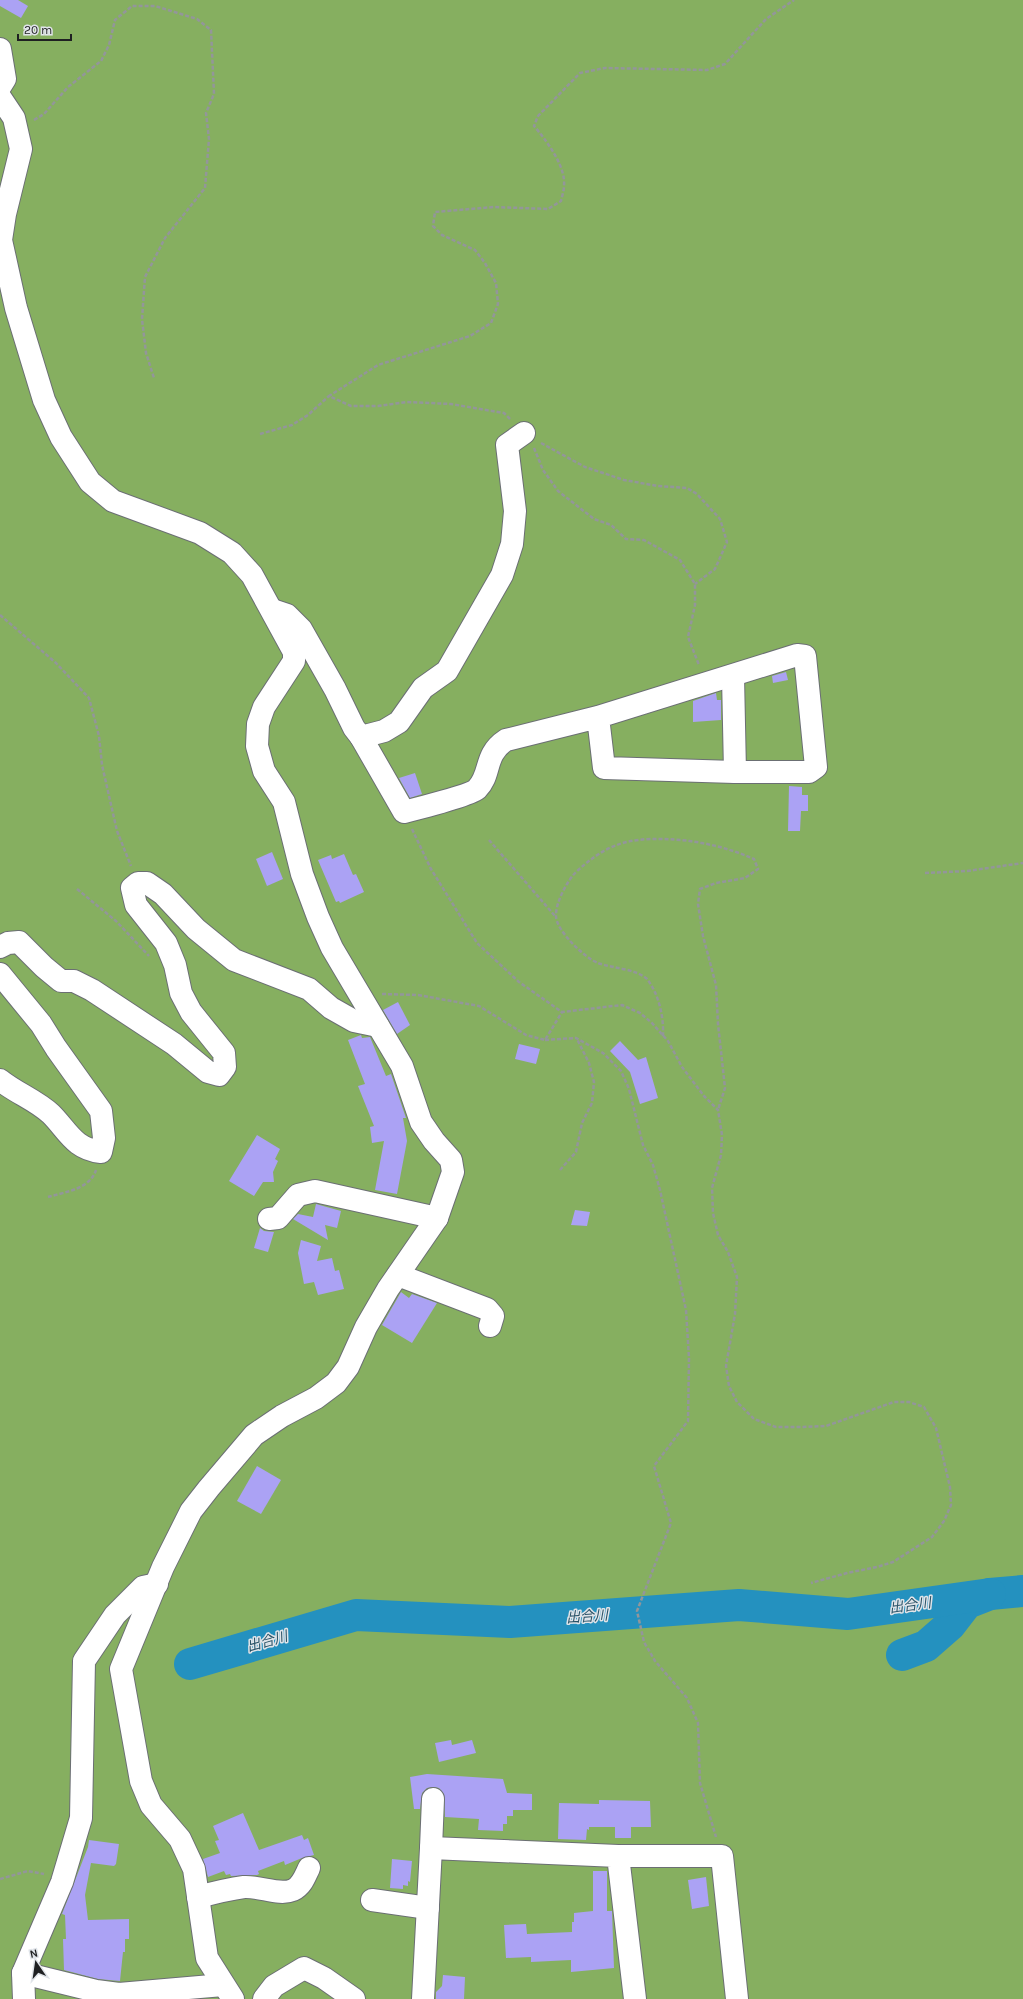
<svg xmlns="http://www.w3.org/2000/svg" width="1023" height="1999" font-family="Karla,'Noto Sans JP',sans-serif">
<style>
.forest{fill:#86af60}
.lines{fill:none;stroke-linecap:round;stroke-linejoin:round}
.river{stroke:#2491bf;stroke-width:32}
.building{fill:#aba2f4}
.minor-casing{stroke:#6b6f73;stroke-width:24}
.path{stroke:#93969a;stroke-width:2.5;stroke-dasharray:4 2;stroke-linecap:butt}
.minor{stroke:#fff;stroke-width:22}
.labels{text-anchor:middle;stroke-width:3;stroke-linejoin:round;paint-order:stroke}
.water-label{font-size:14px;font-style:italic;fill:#275166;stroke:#e0e4e9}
</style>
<rect width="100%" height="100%" fill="#e0e4e9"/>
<rect class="forest" x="0" y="0" width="1023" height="1999"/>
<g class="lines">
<g class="river">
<polyline points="902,1655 926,1646 950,1625 967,1603 990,1594 1023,1591"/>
<polyline points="190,1664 356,1615 510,1622 739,1605 848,1614 990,1594"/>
</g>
</g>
<g class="building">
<polygon points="0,0 18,0 28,6 21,18 0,6"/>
<polygon points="786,672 788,680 773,683 772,676"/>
<polygon points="716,693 717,700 721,700 721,720 693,722 693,701"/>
<polygon points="415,773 422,794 410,798 399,778"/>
<polygon points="789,786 802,787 802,795 808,795 808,811 801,811 800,831 788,831"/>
<polygon points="272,852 283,879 267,886 256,859"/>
<polygon points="344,854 353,875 356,874 364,892 340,903 339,901 336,902 318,860 331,855 332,859"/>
<polygon points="398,1002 410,1025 397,1034 383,1010"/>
<polygon points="361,1035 362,1038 370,1037 386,1076 391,1074 406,1118 403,1118 407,1141 397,1194 375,1190 384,1141 372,1143 370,1127 374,1126 358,1086 365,1084 348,1040"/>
<polygon points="620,1041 638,1060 646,1057 658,1098 640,1104 630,1072 610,1051"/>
<polygon points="519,1044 540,1049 536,1064 515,1059"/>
<polygon points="257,1135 280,1149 275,1159 278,1161 273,1172 274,1182 263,1182 254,1196 229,1181"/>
<polygon points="316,1204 341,1211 337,1228 325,1225 328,1240 293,1219 298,1214 313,1217"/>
<polygon points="575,1210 590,1212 587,1226 571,1225"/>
<polygon points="260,1228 264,1231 274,1232 268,1252 254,1248"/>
<polygon points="301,1240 321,1246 317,1261 332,1258 335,1271 339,1270 344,1289 318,1295 314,1282 304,1284 298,1253"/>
<polygon points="401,1292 409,1298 412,1294 437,1303 412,1343 382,1325"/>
<polygon points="257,1466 281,1480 261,1514 237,1501"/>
<polygon points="451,1740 452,1745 472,1740 476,1753 439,1762 435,1743"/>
<polygon points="427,1774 503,1779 507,1793 532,1794 532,1810 513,1810 513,1816 507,1816 507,1824 503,1824 503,1831 478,1830 479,1819 445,1817 444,1794 439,1788 433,1787 427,1788 422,1793 420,1809 414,1809 410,1777"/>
<polygon points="599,1800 650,1801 651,1827 631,1827 631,1838 615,1838 615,1827 589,1827 589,1830 587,1829 586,1840 558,1839 559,1803 599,1804"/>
<polygon points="243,1813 259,1850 302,1835 304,1840 308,1838 314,1855 302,1858 285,1865 284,1861 258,1871 259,1874 257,1875 231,1876 230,1874 226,1875 224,1871 208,1877 203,1859 220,1853 215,1841 219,1840 213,1826"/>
<polygon points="89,1840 119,1844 116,1864 114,1866 91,1863 85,1895 88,1920 129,1919 129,1939 125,1939 125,1952 123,1952 120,1981 98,1979 64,1970 63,1939 66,1939 65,1915 62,1914 88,1847"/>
<polygon points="392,1859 412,1861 410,1882 408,1881 408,1886 403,1885 403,1889 390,1888"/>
<polygon points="593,1871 607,1871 607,1911 612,1911 614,1968 571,1972 571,1960 531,1962 531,1957 506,1958 504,1925 526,1924 527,1934 572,1932 572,1922 574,1922 574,1913 593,1911"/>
<polygon points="706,1877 709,1906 692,1909 688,1880"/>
<polygon points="443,1975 465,1977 464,1999 436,1999 436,1992 442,1986"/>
</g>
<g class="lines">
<g class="minor-casing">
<g id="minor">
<polyline points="0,49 5,79 0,87"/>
<polyline points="0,97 14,118 21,149 5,214 1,240 16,308 44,400 61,437 90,482 113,501 200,533 232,553 252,575 294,652 294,661 264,707 258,724 257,746 264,771 284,802 302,874 318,917 332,948 402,1066 421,1122 434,1141 451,1160 453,1172 437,1218 388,1289 366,1327 348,1367 336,1383 316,1398 282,1416 254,1435 209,1488 191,1511 163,1567 121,1669 141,1781 151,1805 180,1839 194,1869 207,1958 233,1999"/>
<polyline points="275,611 287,615 301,629 335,689 354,728 361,737 384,731 399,722 423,688 447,671 502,575 512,544 515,511 507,445 524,433"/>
<polyline points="733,676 735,772"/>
<path d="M361 737 404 812C416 809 471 795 477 789 492 774 483 755 506 740L598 717 797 655 805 656 816 767 809 772H735L604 768 598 717"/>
<polyline points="0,947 8,943 19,942 44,967 61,981 74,981 92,990 174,1044 208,1072 219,1075 225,1067 224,1053 191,1012 181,993 175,965 166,943 136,905 132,888 138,883 147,883 163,894 196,929 234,960 309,989 331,1008 354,1021 378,1026"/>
<path d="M0 974 41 1024 56 1048 101 1111 104 1138 101 1152C74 1149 68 1131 51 1114 36 1100 16 1093 0 1080"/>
<polyline points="269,1219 278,1218 298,1195 315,1191 437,1218"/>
<polyline points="398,1275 487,1309 493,1316 490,1326"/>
<polyline points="431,1848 433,1799"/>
<polyline points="618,1856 722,1856 737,1999"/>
<path d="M198 1897C213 1893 229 1889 244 1887 261 1886 279 1896 293 1890 302 1886 305 1876 309 1868"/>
<polyline points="372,1900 428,1908"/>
<polyline points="23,1973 96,1991 119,1994 223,1985"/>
<polyline points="24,1999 23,1973 62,1882 81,1818 84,1661 115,1615 143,1587 157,1584"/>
<polyline points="264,1999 274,1986 304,1968 324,1978 354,1999"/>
<polyline points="423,1999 431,1848 618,1856 635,1999"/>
</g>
</g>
<g class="path">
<polyline points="34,120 44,114 68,87 101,61 109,45 115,20 132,6 155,6 197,19 211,30 214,94 206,113 209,139 205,188 165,238 145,277 142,319 146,353 154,378"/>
<path d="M510 419 504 413 451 404 407 402 378 406H351L329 396 378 365 470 336 491 323 498 304 496 283 485 263 475 250 442 235 433 226 435 212 494 207 548 209 561 201C562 196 564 191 564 186 566 166 546 140 534 126L538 116 580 73 605 68 707 70 725 64 766 19 794 0"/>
<polyline points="260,434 292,425 308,415 329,396"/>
<polyline points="541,443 585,467 624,480 658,486 687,488 697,494 720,519 727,542 715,569 695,584"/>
<polyline points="534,448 543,470 558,491 594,519 611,525 626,539 644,540 680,560 695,584 695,605 688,637 699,665"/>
<polyline points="0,615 56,663 89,698 99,736 102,765 117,831 131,866"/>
<polyline points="412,829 431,869 477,943 519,982 562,1012 622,1005 640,1013 652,1023 668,1041 682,1067 704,1096 718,1110 722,1135 721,1155 712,1188 713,1213 718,1235 728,1252 737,1277 735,1314 726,1366 729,1386 737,1402 754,1419 776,1427 803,1427 826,1426 894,1402 909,1402 924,1407 936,1428 950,1487 951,1505 944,1521 932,1537 893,1562 877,1567 847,1573 811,1583"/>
<polyline points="489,840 555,916"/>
<polyline points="925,873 967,871 1023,863"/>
<polyline points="77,889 116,921 149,956"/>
<polyline points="382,994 418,995 479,1006 526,1035 545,1040 562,1012"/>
<path d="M663 1036C664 1018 659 994 647 979 637 969 611 968 598 963 585 958 555 930 556 915 556 902 567 881 576 872 600 850 619 840 651 839 687 838 722 845 754 859L758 869 745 878 716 883 700 889 698 904 703 936 716 985 718 1024 725 1088 718 1110"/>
<polyline points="545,1040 576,1038 603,1053 621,1071 629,1089 643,1145 653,1165 660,1190 686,1310 689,1358 688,1421 654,1466 671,1523 637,1611 644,1642 655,1661 687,1698 698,1723 700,1783 716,1837"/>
<polyline points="560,1170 576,1152 582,1123 592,1103 594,1082 589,1063 577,1039"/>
<path d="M48 1197C65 1192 90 1189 96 1170"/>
<polyline points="0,1879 28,1871 44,1874"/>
</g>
<use href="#minor" class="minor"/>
</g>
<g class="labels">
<g class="water-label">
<text transform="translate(910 1605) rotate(-8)" y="5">出合川</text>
<text transform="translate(587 1616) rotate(-4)" y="5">出合川</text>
<text transform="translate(267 1641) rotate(-16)" y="5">出合川</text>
</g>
</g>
<g transform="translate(36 1963) rotate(347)" stroke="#e0e4e9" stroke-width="3" paint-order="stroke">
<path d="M0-3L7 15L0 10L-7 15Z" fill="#1f2022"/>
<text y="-6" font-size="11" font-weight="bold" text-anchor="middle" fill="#1f2022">N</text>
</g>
<path d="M18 34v6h53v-6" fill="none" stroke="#1f2022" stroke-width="2"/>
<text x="24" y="34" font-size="12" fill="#1f2022" stroke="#e0e4e9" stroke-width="3" paint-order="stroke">20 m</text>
</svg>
